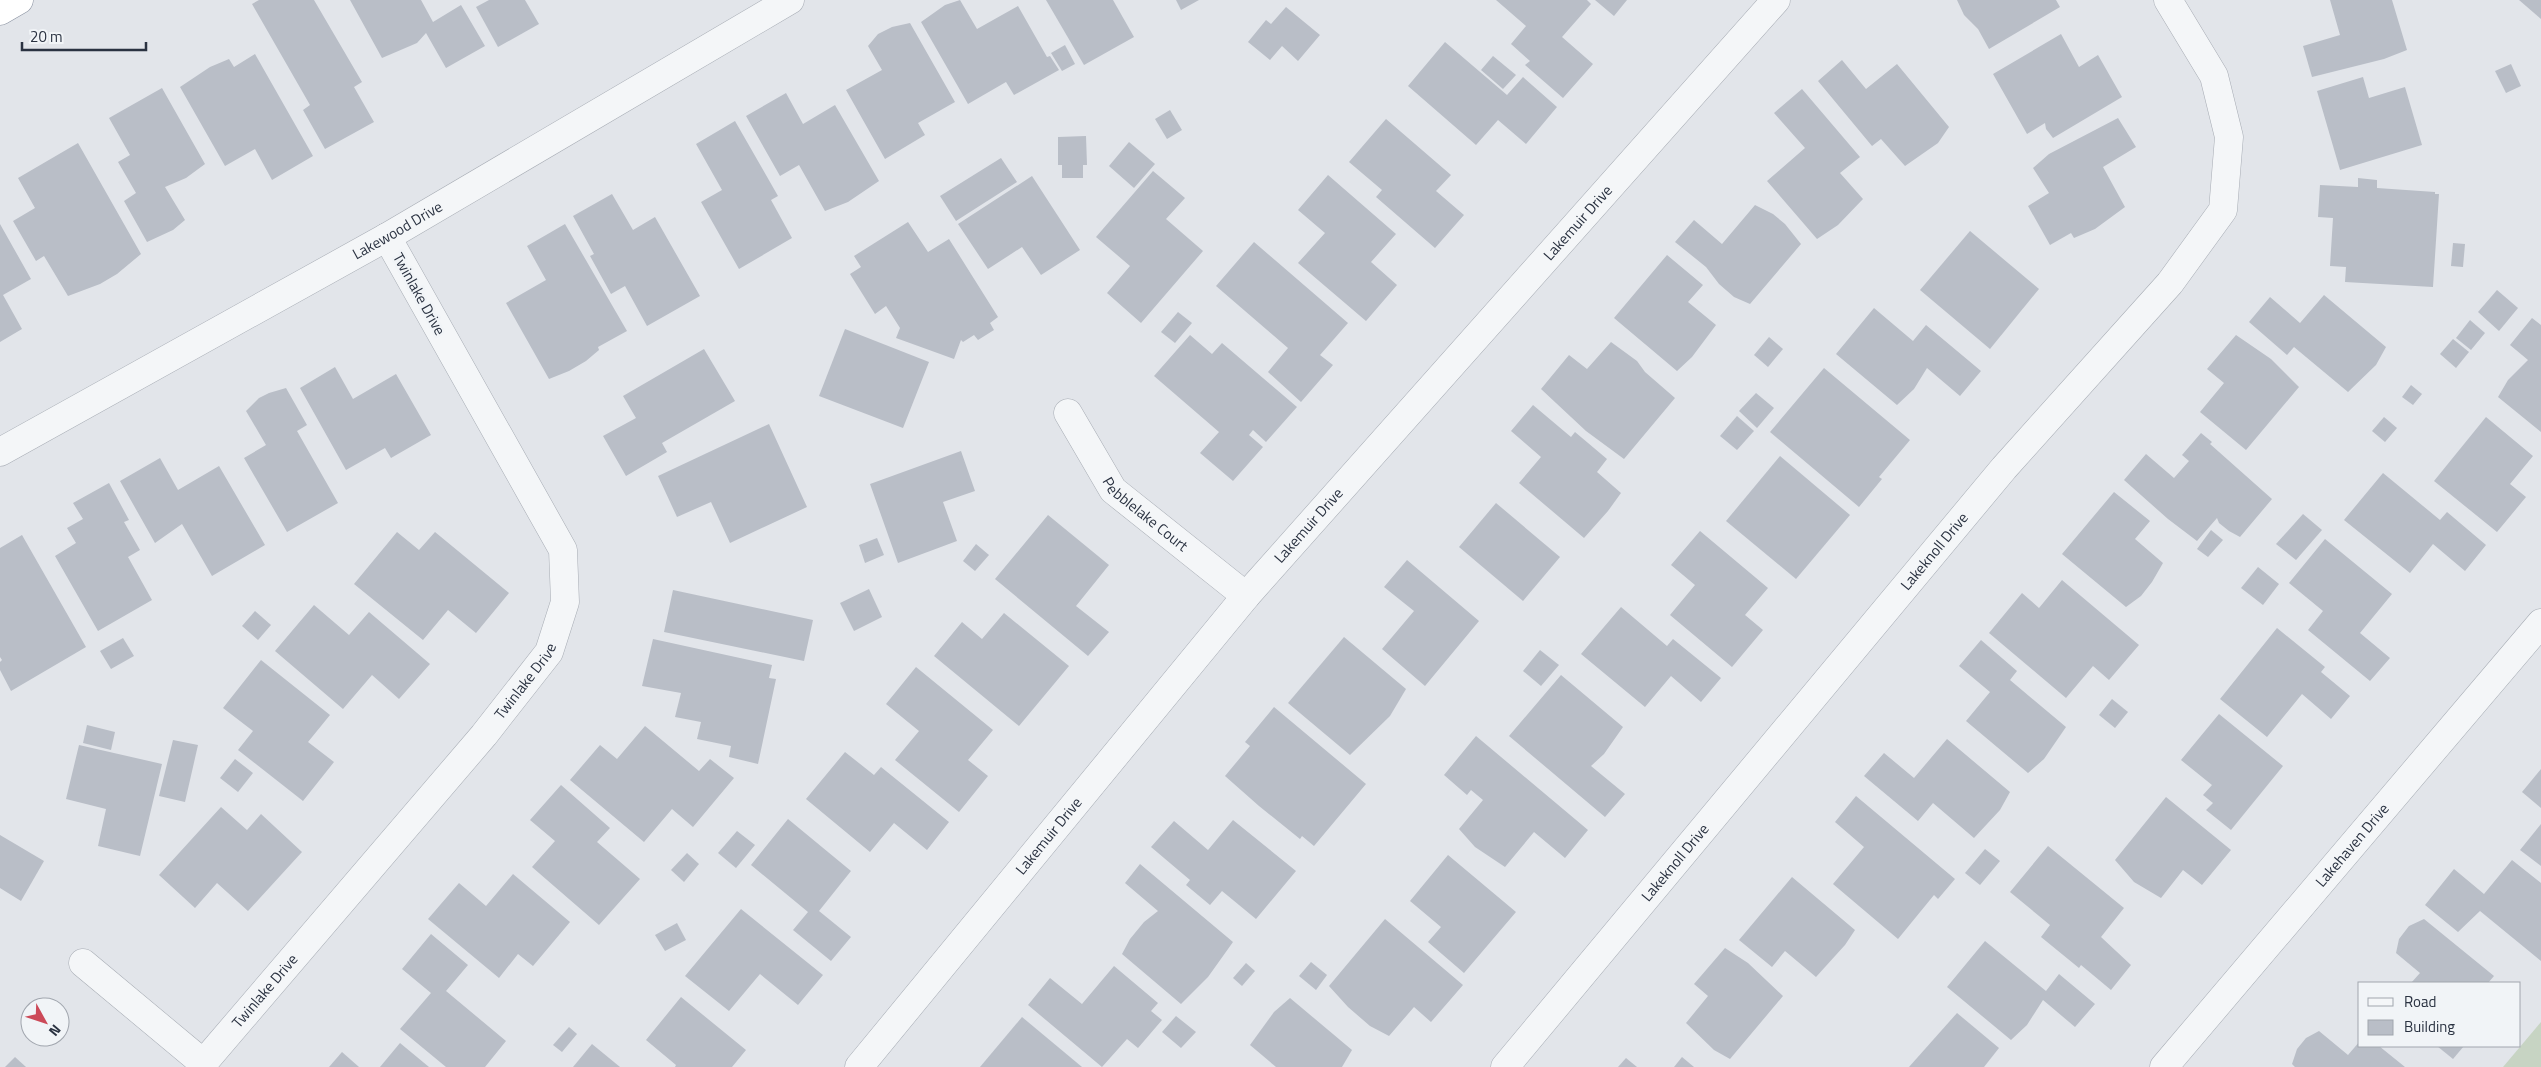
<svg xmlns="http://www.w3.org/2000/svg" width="2541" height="1067" font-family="'Titillium Web',sans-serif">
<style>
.park{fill:#c7d4c3}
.building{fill:#b9bec7}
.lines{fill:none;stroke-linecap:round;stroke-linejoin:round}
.minor-casing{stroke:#a7acb4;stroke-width:29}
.highway-casing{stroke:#8991a0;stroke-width:29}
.minor{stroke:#f4f6f8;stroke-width:28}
.highway{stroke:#fff;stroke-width:28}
.labels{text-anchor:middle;stroke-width:5;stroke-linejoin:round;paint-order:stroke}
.street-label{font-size:15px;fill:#2a3241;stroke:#f1f4f7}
</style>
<rect width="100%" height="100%" fill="#e2e5ea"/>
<polygon class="park" points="2541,1022 2541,1067 2503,1067"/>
<g class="building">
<polygon points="259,0 314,0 362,82 354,87 374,122 325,149 303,110 310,105 252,4"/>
<polygon points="350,0 421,0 433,22 461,5 485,46 446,68 426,33 417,43 382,58"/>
<polygon points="489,0 525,0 539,24 498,47 476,7"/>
<polygon points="960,0 977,29 1018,6 1047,57 1050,56 1059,70 1014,95 1006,82 968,104 921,22 945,5"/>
<polygon points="1046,0 1113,0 1134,37 1084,65"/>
<polygon points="1176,0 1199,0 1181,10"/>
<polygon points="1496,0 1587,0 1591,4 1562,37 1593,64 1563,98 1525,65 1530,61 1511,44 1526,26"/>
<polygon points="1595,0 1627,0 1614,16"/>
<polygon points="1957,0 2056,0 2060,7 1989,49 1978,29 1964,15"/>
<polygon points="2330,0 2392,0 2407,50 2384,59 2312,77 2303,46 2340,35"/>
<polygon points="2519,0 2541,0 2541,19"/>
<polygon points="1286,7 1320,35 1298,61 1282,46 1270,60 1248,42 1266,20 1271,24"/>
<polygon points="910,23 955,102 918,123 925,135 885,159 846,90 882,70 868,46 878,34 892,27"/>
<polygon points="2061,34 2079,67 2098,55 2122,97 2053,138 2046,129 2045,123 2027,134 1993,74"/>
<polygon points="1445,42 1507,95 1523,77 1557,107 1526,144 1498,120 1476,145 1408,86"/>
<polygon points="1065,45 1075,64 1062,71 1051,53"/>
<polygon points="255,54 313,156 272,180 255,149 225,166 180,87 210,67 229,59 234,67"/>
<polygon points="1493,56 1516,75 1503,89 1481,70"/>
<polygon points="1842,60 1866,89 1897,64 1949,127 1938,143 1905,166 1881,139 1872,146 1818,81"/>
<polygon points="2511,64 2521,86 2506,93 2495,71"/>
<polygon points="2363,77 2369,98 2405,87 2422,145 2340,170 2317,91"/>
<polygon points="162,88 205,164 186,178 165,187 185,220 173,230 147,242 124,201 136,193 118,162 130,155 109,118"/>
<polygon points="1802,89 1860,157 1840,173 1863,199 1838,225 1817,239 1767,181 1805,148 1774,113"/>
<polygon points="786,93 803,124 835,105 879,181 848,202 825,211 799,165 780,176 746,116"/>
<polygon points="1170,110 1182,130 1167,139 1155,119"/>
<polygon points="2118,118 2136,147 2103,167 2125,207 2095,229 2074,238 2071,233 2050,245 2028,206 2049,193 2033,168 2049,154"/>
<polygon points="1386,119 1451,175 1436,191 1464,215 1435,248 1376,197 1382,190 1349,162"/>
<polygon points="735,121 778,196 771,200 792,238 739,269 701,202 722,190 696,144"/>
<polygon points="1086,136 1087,165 1083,165 1083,178 1062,178 1062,165 1058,165 1058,137"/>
<polygon points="1129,142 1155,164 1134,188 1109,166"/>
<polygon points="78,143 141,254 117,274 100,284 68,296 44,256 36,261 13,221 35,208 18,178"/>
<polygon points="1001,158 1017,182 956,221 940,196"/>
<polygon points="1153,171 1185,198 1166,219 1203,251 1141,323 1107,293 1130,266 1096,237"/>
<polygon points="1328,175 1396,234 1371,262 1397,285 1366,321 1298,263 1325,233 1298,210"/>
<polygon points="1032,176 1080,250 1041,275 1022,247 988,269 958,224"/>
<polygon points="2358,178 2377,180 2377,188 2435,192 2435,194 2439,194 2433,287 2345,282 2346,267 2330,266 2333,218 2318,217 2320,185 2358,187"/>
<polygon points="612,194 633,230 655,217 700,296 647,326 625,286 611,294 590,256 594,254 573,216"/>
<polygon points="1755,205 1773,214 1785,224 1801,244 1750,304 1734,297 1719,284 1706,267 1675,242 1694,220 1722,244"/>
<polygon points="908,222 928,252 949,239 998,317 990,323 994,330 978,340 974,335 963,342 961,340 954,359 896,338 900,328 886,306 875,314 850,274 861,267 854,256"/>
<polygon points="0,224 31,279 3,295 22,329 0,342"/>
<polygon points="565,224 627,331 598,347 599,350 586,361 569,371 549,379 506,303 546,280 527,246"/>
<polygon points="1970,231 2039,289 1990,349 1920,290"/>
<polygon points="1254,242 1348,323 1320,355 1333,365 1301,402 1268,372 1288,348 1216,286"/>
<polygon points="2453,243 2465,244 2463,267 2451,266"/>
<polygon points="1667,255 1703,285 1688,302 1716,325 1692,357 1677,371 1614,318"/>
<polygon points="2497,290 2518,308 2499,331 2478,312"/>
<polygon points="2324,295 2386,347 2376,365 2348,392 2294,347 2287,355 2249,322 2270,297 2300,323"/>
<polygon points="1874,308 1913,341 1926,325 1981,371 1960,396 1927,368 1914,389 1897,405 1836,354"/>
<polygon points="1178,312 1192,323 1175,343 1161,332"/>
<polygon points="2532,318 2541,325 2541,432 2498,397 2508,380 2528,360 2510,345"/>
<polygon points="2470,320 2485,333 2471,350 2456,338"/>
<polygon points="845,329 929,362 903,428 819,396"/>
<polygon points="1190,335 1212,354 1222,343 1297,407 1266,442 1253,430 1249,435 1263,447 1233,481 1200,453 1219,432 1154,376"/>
<polygon points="2236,335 2271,359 2299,387 2246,450 2200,412 2224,383 2207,369"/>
<polygon points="1769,337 1783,349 1768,367 1754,355"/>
<polygon points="2453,339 2469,352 2456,368 2440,354"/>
<polygon points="1611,342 1637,361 1645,372 1675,398 1624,459 1586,431 1541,389 1569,355 1587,369"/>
<polygon points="704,349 735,401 662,443 667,452 626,476 603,436 636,418 623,396"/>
<polygon points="335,367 353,399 396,374 431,435 391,458 385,448 346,470 300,388"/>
<polygon points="1824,368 1910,440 1879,477 1882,479 1859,507 1770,432"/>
<polygon points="2411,385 2422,394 2413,405 2402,397"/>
<polygon points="286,388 307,425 297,431 338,503 287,532 244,458 266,445 246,411 259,398 269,393"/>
<polygon points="1756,393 1774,408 1757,428 1739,411"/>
<polygon points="1533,405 1571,437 1575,432 1607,459 1597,472 1621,493 1608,511 1584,538 1519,483 1541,457 1511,431"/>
<polygon points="1737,416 1754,431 1737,450 1720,436"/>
<polygon points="2384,417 2397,428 2385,442 2372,431"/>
<polygon points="2486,417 2533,456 2510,484 2526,497 2497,532 2434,481"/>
<polygon points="769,424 807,507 730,543 711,502 677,517 658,476"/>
<polygon points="2201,433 2212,442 2210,444 2272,499 2240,537 2229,531 2219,523 2217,518 2197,541 2168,519 2124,480 2146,454 2174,478 2189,461 2182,455"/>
<polygon points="961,451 975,491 943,502 957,541 898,563 870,484"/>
<polygon points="1780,456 1850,515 1796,579 1726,521"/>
<polygon points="160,458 178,490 219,466 265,545 212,576 182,524 155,543 120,481"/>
<polygon points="2383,473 2440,520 2447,512 2486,545 2465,571 2433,544 2410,573 2344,520"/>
<polygon points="109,483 129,520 124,522 140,550 128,557 152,600 98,631 55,556 76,543 67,528 83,519 73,503"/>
<polygon points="2114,492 2150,521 2135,539 2163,563 2152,582 2141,596 2126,607 2062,554"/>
<polygon points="1496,503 1560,557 1523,601 1459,547"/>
<polygon points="2303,514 2322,530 2296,560 2276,544"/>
<polygon points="1048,515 1109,565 1076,606 1109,632 1088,656 995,579"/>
<polygon points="2211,530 2223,540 2208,557 2197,549"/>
<polygon points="1700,531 1768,588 1745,615 1763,630 1732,667 1670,615 1695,585 1671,565"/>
<polygon points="397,532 419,550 435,532 509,593 476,633 448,610 423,640 354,584"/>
<polygon points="22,535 86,647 11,691 0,670 0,662 2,660 0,657 0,548"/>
<polygon points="877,538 884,555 865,563 859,545"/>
<polygon points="2325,539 2392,594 2360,633 2390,658 2370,681 2308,630 2323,611 2289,583"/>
<polygon points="976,544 989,555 975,571 963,561"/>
<polygon points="1407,560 1479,621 1425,686 1382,649 1414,611 1384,587"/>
<polygon points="2258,567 2279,584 2263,605 2241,588"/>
<polygon points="2062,580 2139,645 2109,680 2093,666 2066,698 1989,633 2022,593 2039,608"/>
<polygon points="869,589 882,617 854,631 840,603"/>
<polygon points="673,590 813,620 804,661 664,632"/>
<polygon points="314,605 349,635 369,612 430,664 399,699 372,675 343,709 275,651"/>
<polygon points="1621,607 1667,646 1673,639 1721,678 1701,702 1671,676 1645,707 1581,654"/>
<polygon points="255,611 271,625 258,640 242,626"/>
<polygon points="1004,613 1069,666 1019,726 934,656 962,622 982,639"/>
<polygon points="2277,628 2325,667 2321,672 2350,696 2331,719 2302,694 2267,737 2220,699"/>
<polygon points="1344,637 1406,689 1390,716 1350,755 1288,703"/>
<polygon points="123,638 134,656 111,669 100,651"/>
<polygon points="653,639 772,665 769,678 776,679 758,764 729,757 731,746 697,739 701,722 675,717 681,693 642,686"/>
<polygon points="1981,640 2017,671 2010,680 2066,727 2044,759 2028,773 1966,721 1990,692 1959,666"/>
<polygon points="1540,650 1559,665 1541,686 1523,671"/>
<polygon points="261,660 330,715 308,742 334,762 303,801 238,750 253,731 223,708"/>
<polygon points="916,667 993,730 968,760 988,776 959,812 895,760 919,731 886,704"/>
<polygon points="1561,675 1623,727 1604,754 1591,766 1625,794 1605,817 1509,736"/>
<polygon points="2112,699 2128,712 2115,728 2099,715"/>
<polygon points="1274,707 1366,784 1314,846 1302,836 1300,839 1259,806 1225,776 1250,746 1245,742"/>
<polygon points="2219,714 2283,766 2231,830 2206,810 2213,803 2203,795 2212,785 2181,760"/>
<polygon points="87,725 115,732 111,750 83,743"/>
<polygon points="645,726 699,771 710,759 734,778 693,827 672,809 644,842 570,780 600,745 617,759"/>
<polygon points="1476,736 1588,830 1565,858 1534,832 1505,867 1475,847 1459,829 1483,800 1471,790 1467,795 1444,775"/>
<polygon points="1947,739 2010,792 2000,810 1974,838 1933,803 1918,821 1864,776 1884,753 1914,778"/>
<polygon points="173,740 198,745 185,802 159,796"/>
<polygon points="79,745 162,764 140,856 98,846 106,809 66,799"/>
<polygon points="845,752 874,775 881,767 949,822 927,850 894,823 870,852 806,799"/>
<polygon points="235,759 253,773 238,792 220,778"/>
<polygon points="2541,769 2541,808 2522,792"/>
<polygon points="561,785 610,828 597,842 640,879 599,925 532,867 555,841 530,820"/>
<polygon points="1856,796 1955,879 1938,899 1934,895 1898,939 1833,884 1864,847 1835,822"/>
<polygon points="2166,797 2231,850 2202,885 2183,870 2161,898 2134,882 2115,860"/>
<polygon points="221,807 247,830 261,814 302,852 248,911 217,883 195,908 159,875"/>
<polygon points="788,819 851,871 819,911 851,937 831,961 793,930 808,912 751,865"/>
<polygon points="1233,820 1296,871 1256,919 1222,891 1210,905 1186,885 1190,880 1151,847 1174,821 1208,850"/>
<polygon points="2541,824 2541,866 2520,850"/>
<polygon points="737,831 755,845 736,868 718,853"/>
<polygon points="0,835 44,861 21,901 0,888"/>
<polygon points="2048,846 2124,908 2101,937 2131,965 2111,990 2081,965 2079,968 2041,937 2050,925 2010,892"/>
<polygon points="1985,849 2000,861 1980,885 1965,873"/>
<polygon points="687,853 699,864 684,882 671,870"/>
<polygon points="1448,855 1516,912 1464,973 1428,942 1441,927 1410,901"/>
<polygon points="2512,860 2541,883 2541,961 2480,911 2458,932 2425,905 2454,869 2484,894"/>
<polygon points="1140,864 1233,942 1208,977 1181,1004 1122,954 1130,939 1144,922 1158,911 1125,883"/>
<polygon points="513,874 570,922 533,966 518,954 499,978 428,919 459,883 486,906"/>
<polygon points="1792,877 1855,930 1845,945 1816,977 1785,951 1772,967 1739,940"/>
<polygon points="741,909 823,975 798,1005 760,974 729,1011 685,976"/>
<polygon points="1385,919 1463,985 1431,1022 1414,1007 1389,1036 1370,1026 1348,1007 1329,986"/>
<polygon points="2424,919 2494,976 2488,983 2411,983 2420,973 2396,953 2399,939 2409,926"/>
<polygon points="677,923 686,940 665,951 655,935"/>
<polygon points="431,934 468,965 446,991 506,1041 485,1067 446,1067 400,1029 431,993 402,969"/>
<polygon points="1985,941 2046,991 2059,974 2095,1004 2075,1027 2043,1000 2027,1025 2011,1040 1947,987"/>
<polygon points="1725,948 1748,963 1783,996 1730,1059 1714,1050 1686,1023 1708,996 1694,984"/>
<polygon points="1311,962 1327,975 1316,990 1299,976"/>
<polygon points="1246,963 1255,971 1242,986 1233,978"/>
<polygon points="1114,966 1158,1003 1151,1011 1162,1020 1138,1048 1127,1039 1102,1067 1028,1005 1050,978 1082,1004"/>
<polygon points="681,997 746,1050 732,1067 675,1067 676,1065 646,1040"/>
<polygon points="1290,998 1352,1050 1342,1067 1276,1067 1250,1045 1274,1012"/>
<polygon points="1957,1013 1999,1048 1984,1067 1909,1067"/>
<polygon points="1176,1016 1196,1032 1181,1048 1162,1032"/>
<polygon points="1022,1017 1082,1067 980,1067"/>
<polygon points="569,1027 577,1034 562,1052 553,1045"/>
<polygon points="2319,1031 2348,1055 2360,1041 2360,1046 2379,1046 2405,1067 2295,1067 2292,1064 2297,1049 2306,1038"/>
<polygon points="400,1043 429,1067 380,1067"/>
<polygon points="592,1044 620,1067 573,1067"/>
<polygon points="2437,1046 2464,1046 2453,1059"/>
<polygon points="342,1052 359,1067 329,1067"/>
<polygon points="15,1057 26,1067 5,1067"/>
<polygon points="1682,1057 1694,1067 1674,1067"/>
<polygon points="1626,1058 1637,1067 1618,1067"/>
</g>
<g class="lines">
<g class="minor-casing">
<g id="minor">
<path id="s1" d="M1068 413 1113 490 1246 596"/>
<path id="s2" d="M0 452 387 237 790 0"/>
<polyline points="83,963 203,1063"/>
<path id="s3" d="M200 1067 484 735 549 652 565 602 563 550 387 237"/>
<path id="s4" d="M859 1067 1246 596 1776 0"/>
<path id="s5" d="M1505 1067 2004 468 2170 283 2223 210 2229 137 2214 76 2168 0"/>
<path id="s6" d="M2164 1067 2541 623"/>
</g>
</g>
<g class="highway-casing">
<polyline id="highway" points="0,11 19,0"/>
</g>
<use href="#minor" class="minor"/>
<use href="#highway" class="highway"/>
</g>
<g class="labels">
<g class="street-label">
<text dy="5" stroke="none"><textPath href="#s4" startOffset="1109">Lakemuir Drive</textPath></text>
<text dy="5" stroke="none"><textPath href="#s2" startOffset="455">Lakewood Drive</textPath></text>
<text transform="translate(419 294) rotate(61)" y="5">Twinlake Drive</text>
<text dy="5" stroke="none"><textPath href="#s1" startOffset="129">Pebblelake Court</textPath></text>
<text dy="5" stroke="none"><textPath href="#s4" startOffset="704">Lakemuir Drive</textPath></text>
<text dy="5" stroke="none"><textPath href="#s5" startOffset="671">Lakeknoll Drive</textPath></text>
<text dy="5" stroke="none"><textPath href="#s3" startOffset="505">Twinlake Drive</textPath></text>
<text dy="5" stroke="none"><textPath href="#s4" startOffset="299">Lakemuir Drive</textPath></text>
<text dy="5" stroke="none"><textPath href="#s6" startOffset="291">Lakehaven Drive</textPath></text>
<text dy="5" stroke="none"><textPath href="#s5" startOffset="266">Lakeknoll Drive</textPath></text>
<text dy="5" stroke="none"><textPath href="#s3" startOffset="100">Twinlake Drive</textPath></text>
</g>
</g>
<rect x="2358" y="982" width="162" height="65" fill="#f1f4f7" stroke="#a1a6ae"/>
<rect x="2368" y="998" width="25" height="8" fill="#f4f6f8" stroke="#a1a6ae"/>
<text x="2404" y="1007" font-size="15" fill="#2a3241">Road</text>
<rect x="2368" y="1020" width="25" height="15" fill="#b9bec7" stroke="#a1a6ae"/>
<text x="2404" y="1032" font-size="15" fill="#2a3241">Building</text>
<g transform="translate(45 1022) rotate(130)"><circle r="24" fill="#f1f4f7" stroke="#a1a6ae"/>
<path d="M0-4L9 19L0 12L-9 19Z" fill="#cc4958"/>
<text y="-8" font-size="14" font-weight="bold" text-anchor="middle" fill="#2a3241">N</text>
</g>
<path d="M22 42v8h124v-8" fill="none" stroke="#2a3241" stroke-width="2.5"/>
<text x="30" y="42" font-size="15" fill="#2a3241" stroke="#f1f4f7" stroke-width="4" paint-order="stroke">20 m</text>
</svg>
